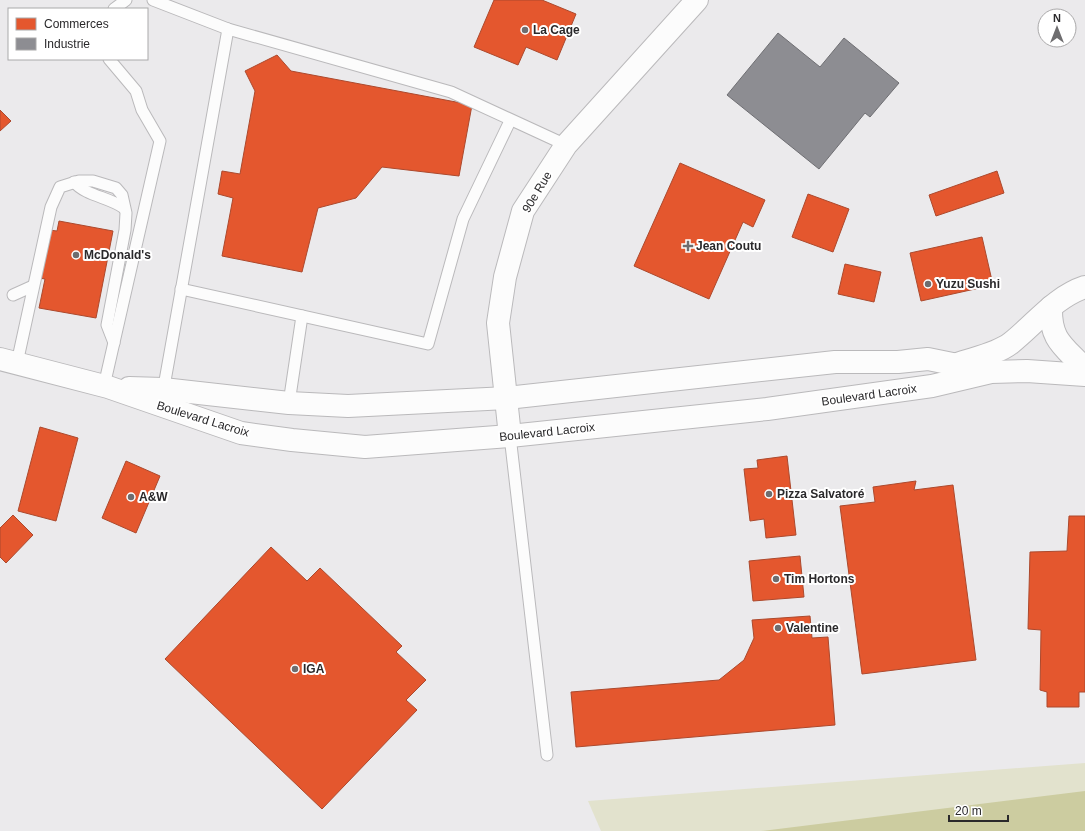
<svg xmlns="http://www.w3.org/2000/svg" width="1085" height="831" font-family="Helvetica,sans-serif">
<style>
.green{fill:#e2e2cd}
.water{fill:#cccca0}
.shops{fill:#e4572e;stroke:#ac492d}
.industry{fill:#8d8d92;stroke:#6f6f73}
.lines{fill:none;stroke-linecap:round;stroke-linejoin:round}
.service-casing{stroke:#bab9bb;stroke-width:13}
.minor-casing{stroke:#bab9bb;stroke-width:24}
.tertiary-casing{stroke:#bab9bb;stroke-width:24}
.primary-casing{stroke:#bab9bb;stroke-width:24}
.service{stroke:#fcfcfc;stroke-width:11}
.minor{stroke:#fcfcfc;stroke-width:22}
.tertiary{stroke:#fcfcfc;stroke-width:22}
.primary{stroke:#fcfcfc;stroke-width:22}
.poi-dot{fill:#6e6d6f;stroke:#fff;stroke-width:1.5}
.labels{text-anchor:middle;stroke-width:4;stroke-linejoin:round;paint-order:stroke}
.poi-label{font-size:12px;font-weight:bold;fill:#2a292b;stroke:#fff;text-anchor:start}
.street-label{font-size:12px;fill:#2a292b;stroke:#fff}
</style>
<rect width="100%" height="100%" fill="#ebeaec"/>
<polygon class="green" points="1085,763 1085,796 783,831 601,831 588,801"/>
<polygon class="water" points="1085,791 1085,831 761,831"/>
<g class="shops">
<polygon points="494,0 542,0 576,14 557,60 526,47 518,65 474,47"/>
<polygon points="277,55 291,71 472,105 459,176 382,167 356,198 318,208 302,272 222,256 233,198 218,194 222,171 240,174 255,91 245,71"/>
<polygon points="0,110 11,121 0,131"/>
<polygon points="680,163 765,200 753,227 743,222 709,299 634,266"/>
<polygon points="997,171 1004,193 936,216 929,195"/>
<polygon points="808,194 849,209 833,252 792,237"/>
<polygon points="59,221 113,231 96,318 39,308 45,279 39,278 49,230 57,231"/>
<polygon points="982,237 993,285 921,301 910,253"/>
<polygon points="845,264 881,272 874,302 838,294"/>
<polygon points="40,427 78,438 56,521 18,511"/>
<polygon points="787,456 796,535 766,538 764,519 750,521 744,469 758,468 757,460"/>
<polygon points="126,461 160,476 136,533 102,518"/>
<polygon points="916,481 914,490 953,485 976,660 862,674 840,506 875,502 873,487"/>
<polygon points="13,515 33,535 6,563 0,557 0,528"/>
<polygon points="1069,516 1085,516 1085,692 1079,692 1079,707 1047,707 1047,692 1040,690 1041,630 1028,629 1030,552 1067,551"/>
<polygon points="271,547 307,581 320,568 402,646 396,652 426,680 406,700 417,710 322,809 165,659"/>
<polygon points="800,556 804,597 753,601 749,561"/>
<polygon points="810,616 812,638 828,637 835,725 576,747 571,692 719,680 744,660 754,638 752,620"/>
</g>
<polygon class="industry" points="778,33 820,67 844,38 899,83 870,117 865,113 819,169 727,95"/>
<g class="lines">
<g class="service-casing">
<g id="service">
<polyline points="153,0 228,29"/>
<polyline points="114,9 126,0"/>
<path d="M74 182C86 196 109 197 124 208"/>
<polyline points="181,289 428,344 463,219 510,121"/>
<polyline points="13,295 33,286"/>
<polyline points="17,363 51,207 60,187 79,181 93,181 116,188 122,195 126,213 125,230 107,325 114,343"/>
<polyline points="104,386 160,141 142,110 136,91 109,59"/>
<polyline points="163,392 228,29 451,92 566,145"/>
<polyline points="289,403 302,316"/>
<polyline points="510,436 547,755"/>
</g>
</g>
<g class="minor-casing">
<g id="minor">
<path d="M1051 307C1050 341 1064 346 1085 369"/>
<path d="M957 364C974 358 997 354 1011 343 1036 323 1055 297 1085 287"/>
</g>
</g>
<g class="tertiary-casing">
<polyline id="tertiary" points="510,436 498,323 505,277 523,211 566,145 697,0"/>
</g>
<g class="primary-casing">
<g id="primary">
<polyline points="0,359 108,387 241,433 292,440 365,447 510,436 767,409 932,386 991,372 1027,371 1085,375"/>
<polyline points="129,388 163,389 289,403 348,406 507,398 835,362 898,362 928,359 987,371"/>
</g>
</g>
<use href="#service" class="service"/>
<use href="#minor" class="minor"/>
<use href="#tertiary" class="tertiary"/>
<use href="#primary" class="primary"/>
</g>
<g class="poi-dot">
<circle cx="525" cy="30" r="4"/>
<path d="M686 240h4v4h4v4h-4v4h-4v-4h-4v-4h4z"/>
<circle cx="76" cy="255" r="4"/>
<circle cx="928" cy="284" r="4"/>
<circle cx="769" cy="494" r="4"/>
<circle cx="131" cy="497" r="4"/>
<circle cx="776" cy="579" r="4"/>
<circle cx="778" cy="628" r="4"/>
<circle cx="295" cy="669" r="4"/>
</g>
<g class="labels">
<g class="poi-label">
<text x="533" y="34">La Cage</text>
<text x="696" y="250">Jean Coutu</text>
<text x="84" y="259">McDonald's</text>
<text x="936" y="288">Yuzu Sushi</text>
<text x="777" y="498">Pizza Salvatoré</text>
<text x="139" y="501">A&amp;W</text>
<text x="784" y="583">Tim Hortons</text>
<text x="786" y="632">Valentine</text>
<text x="303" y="673">IGA</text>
</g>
<g class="street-label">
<text transform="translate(537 192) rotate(-59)" y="4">90e Rue</text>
<text transform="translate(869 395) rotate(-8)" y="4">Boulevard Lacroix</text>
<text transform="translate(203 419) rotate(17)" y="4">Boulevard Lacroix</text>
<text transform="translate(547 432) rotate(-6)" y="4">Boulevard Lacroix</text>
</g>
</g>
<rect x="8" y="8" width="140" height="52" fill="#ffffff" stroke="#aaa9aa"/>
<rect x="16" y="18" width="20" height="12" fill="#e4572e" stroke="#aaa9aa"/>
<text x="44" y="28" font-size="12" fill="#2a292b">Commerces</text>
<rect x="16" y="38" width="20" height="12" fill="#8d8d92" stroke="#aaa9aa"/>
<text x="44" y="48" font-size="12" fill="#2a292b">Industrie</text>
<g transform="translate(1057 28)"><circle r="19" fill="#ffffff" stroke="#aaa9aa"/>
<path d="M0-3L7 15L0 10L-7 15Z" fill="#6e6d6f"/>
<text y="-6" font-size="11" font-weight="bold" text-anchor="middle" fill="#2a292b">N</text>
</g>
<path d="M949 815v6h59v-6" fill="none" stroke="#2a292b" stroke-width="2"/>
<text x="955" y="815" font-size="12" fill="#2a292b" stroke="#ffffff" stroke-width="3" paint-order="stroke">20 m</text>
</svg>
